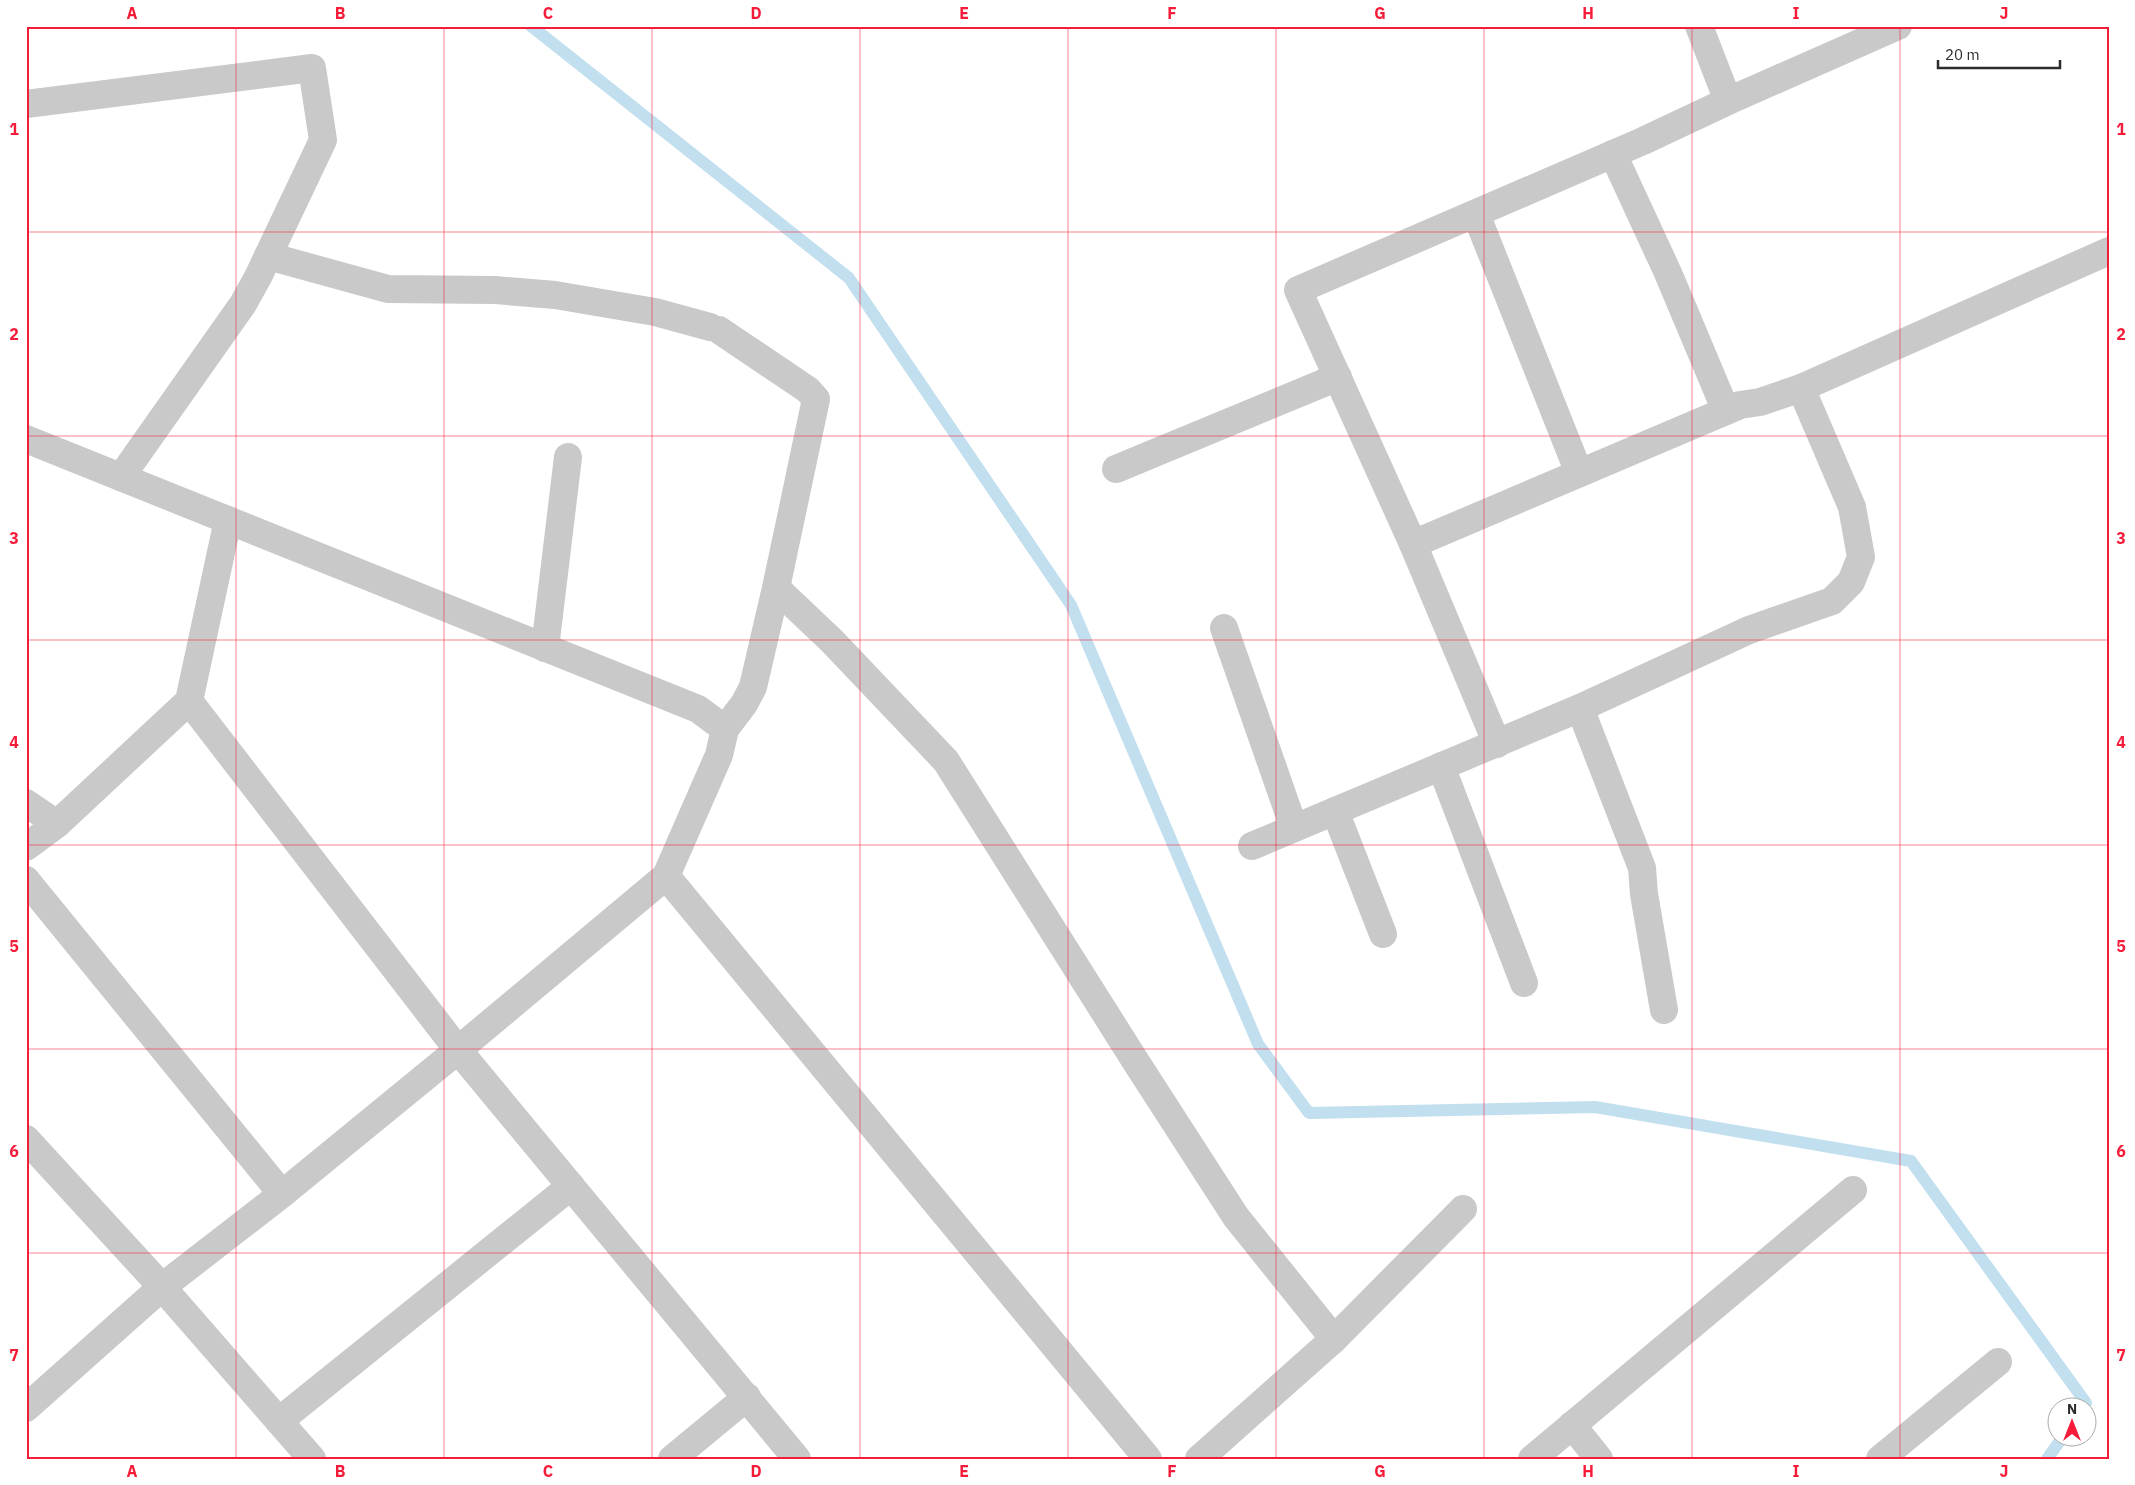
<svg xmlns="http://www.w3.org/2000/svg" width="2135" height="1485" font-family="'IBM Plex Sans',sans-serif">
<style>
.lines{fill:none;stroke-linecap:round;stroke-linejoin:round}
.stream{stroke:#c1dfee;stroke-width:12}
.minor{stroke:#c9c9c9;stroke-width:28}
.grid{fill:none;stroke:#f51c39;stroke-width:1;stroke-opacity:0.55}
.neatline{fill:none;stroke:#f51c39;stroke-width:2}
.grid-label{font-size:16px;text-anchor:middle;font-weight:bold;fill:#f51c39}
</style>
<rect width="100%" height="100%" fill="#fff"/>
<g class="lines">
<g class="stream">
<polyline points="531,26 849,278 1071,605 1258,1044 1309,1113 1595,1107 1911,1161 2086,1403 2083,1408"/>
<polyline points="2047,1459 2062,1438"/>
</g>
<g class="minor">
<polyline points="1699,26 1728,101"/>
<polyline points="26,104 312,68 323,140 258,277 243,304 121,477"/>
<polyline points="1613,154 1668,273 1726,411"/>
<polyline points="1476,214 1579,473"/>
<polyline points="268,256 388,289 495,290 555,295 655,312 710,327"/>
<polyline points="719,330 808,390 816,399 776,588 753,687 744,704 725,729"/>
<polyline points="26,439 698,709 725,729 719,755 666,876 458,1050 282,1194 162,1287 26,1408"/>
<polyline points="1116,469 1338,377"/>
<polyline points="1413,544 1740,405 1760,402 1801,388 2109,251"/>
<polyline points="776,588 832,641 946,761 1136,1062 1236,1217 1334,1339"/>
<polyline points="1224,628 1294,828"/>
<polyline points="545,648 568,457"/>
<polyline points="189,701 458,1050 797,1459"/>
<polyline points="1580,708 1642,868 1644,894 1664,1010"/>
<polyline points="1497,744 1413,544 1298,290 1643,141 1728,101 1898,26"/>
<polyline points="1441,766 1524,983"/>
<polyline points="26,803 57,824"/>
<polyline points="1335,811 1383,934"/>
<polyline points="1252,846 1580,708 1749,630 1832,601 1851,582 1861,557 1852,507 1801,388"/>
<polyline points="26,847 57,824 189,701 228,520"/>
<polyline points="666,876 1148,1459"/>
<polyline points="26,880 282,1194"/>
<polyline points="26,1139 162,1287 312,1459"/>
<polyline points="279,1421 571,1186"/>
<polyline points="1572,1425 1599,1459"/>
<polyline points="672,1459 747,1397"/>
<polyline points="1199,1459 1334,1339 1463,1209"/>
<polyline points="1532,1459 1853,1190"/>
<polyline points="1880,1459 1998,1362"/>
</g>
</g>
<path class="grid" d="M236 26V1459M444 26V1459M652 26V1459M860 26V1459M1068 26V1459M1276 26V1459M1484 26V1459M1692 26V1459M1900 26V1459M26 232H2109M26 436H2109M26 640H2109M26 845H2109M26 1049H2109M26 1253H2109"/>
<rect width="2135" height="1485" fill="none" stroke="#ffffff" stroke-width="55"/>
<g transform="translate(2072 1422)"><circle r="24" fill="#ffffff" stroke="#ababab"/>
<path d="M0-4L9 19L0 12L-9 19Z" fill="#f51c39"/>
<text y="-8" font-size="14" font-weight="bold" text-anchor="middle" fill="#2c2c2c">N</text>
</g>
<path d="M1938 60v8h122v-8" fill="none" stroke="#2c2c2c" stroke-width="2.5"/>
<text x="1945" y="60" font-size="15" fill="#2c2c2c" stroke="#ffffff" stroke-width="4" paint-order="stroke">20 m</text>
<rect x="28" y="28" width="2080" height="1430" class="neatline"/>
<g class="grid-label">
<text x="132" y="19">A</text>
<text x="340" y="19">B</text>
<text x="548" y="19">C</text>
<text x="756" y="19">D</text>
<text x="964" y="19">E</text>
<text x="1172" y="19">F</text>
<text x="1380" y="19">G</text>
<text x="1588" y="19">H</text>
<text x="1796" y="19">I</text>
<text x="2004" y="19">J</text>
<text x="14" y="135">1</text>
<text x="2121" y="135">1</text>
<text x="14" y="340">2</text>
<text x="2121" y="340">2</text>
<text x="14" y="544">3</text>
<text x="2121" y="544">3</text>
<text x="14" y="748">4</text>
<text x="2121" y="748">4</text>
<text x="14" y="952">5</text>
<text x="2121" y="952">5</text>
<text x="14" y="1157">6</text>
<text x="2121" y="1157">6</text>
<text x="14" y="1361">7</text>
<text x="2121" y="1361">7</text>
<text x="132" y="1477">A</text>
<text x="340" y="1477">B</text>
<text x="548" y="1477">C</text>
<text x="756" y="1477">D</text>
<text x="964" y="1477">E</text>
<text x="1172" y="1477">F</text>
<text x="1380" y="1477">G</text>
<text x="1588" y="1477">H</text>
<text x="1796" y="1477">I</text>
<text x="2004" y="1477">J</text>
</g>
</svg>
